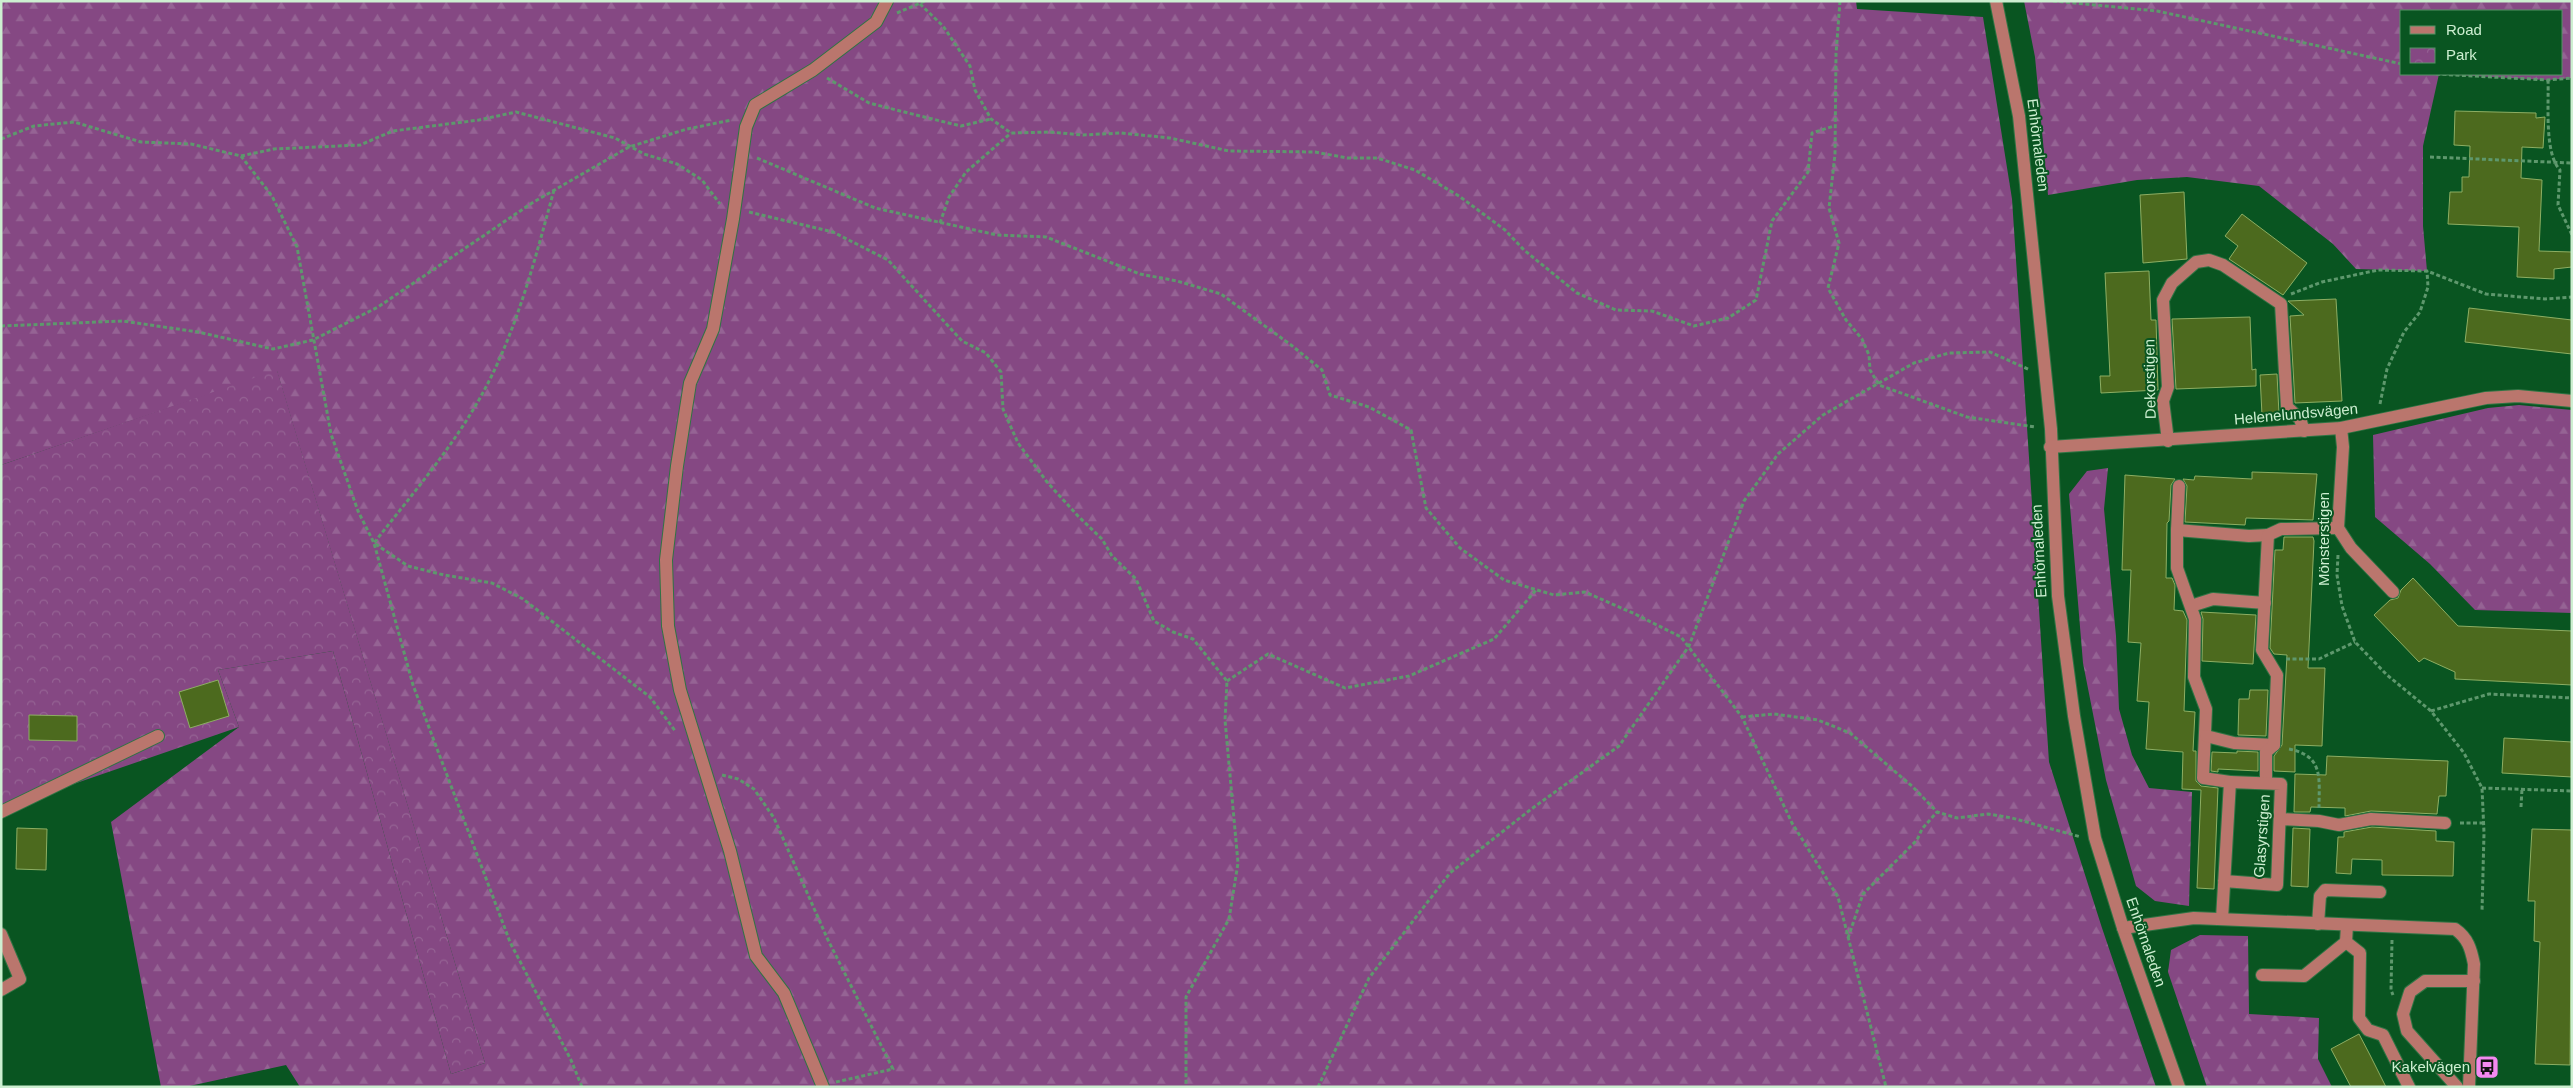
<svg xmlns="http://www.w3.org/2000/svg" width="2573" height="1088" font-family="Arial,sans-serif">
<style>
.forest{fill:url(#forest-firs);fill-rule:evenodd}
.park{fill:url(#park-crowns)}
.building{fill:#4c6a1e;stroke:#8dae63}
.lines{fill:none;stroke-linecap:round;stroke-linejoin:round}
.minor-casing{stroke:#307444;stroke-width:14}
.path{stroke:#5e986d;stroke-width:3;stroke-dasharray:4 2.5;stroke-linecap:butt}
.minor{stroke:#ba766d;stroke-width:12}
.labels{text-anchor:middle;stroke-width:4;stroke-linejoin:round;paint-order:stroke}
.street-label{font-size:15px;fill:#cdefd1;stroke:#095521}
.poi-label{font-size:15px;fill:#cdefd1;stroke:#095521;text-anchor:end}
</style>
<defs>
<pattern id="forest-firs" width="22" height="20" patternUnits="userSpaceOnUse" patternTransform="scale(1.25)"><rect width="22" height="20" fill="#854883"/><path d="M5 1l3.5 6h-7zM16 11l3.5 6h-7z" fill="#956394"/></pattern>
<pattern id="park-crowns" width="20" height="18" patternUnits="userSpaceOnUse" patternTransform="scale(1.25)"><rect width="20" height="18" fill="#854883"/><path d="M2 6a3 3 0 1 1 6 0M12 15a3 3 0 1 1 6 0" fill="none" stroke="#956394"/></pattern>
</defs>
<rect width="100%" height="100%" fill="#095521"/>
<g class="forest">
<polygon points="1,1 1856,1 1857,9 1983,17 2012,199 2049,762 2102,928 2156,1087 300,1087 286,1065 185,1087 161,1087 111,822 239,727 218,670 333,651 451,1074 485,1063 277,371 1,465"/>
<path d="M2024 1H2572V78L2548 80 2439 74 2423 146V226L2427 271 2356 269 2333 244 2259 186 2187 177 2137 180 2048 195 2035 57ZM2402 11H2562V74H2402Z"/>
<polygon points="2519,405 2572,410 2572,613 2475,610 2430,564 2375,517 2373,435 2488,408"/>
<polygon points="2108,468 2104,509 2116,636 2119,709 2132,755 2149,788 2192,792 2189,906 2155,901 2136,886 2106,780 2083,663 2069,494 2087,471"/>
<polygon points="2200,935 2248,936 2249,1014 2319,1018 2318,1059 2332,1087 2207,1087 2168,972 2171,950"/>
</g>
<polygon class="park" points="277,370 485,1063 451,1074 333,651 218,670 239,727 1,809 1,465"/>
<g class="building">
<polygon points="2455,111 2536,113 2536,118 2545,117 2543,148 2522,147 2521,178 2542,180 2539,251 2572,252 2572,267 2554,269 2554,279 2517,277 2519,227 2448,224 2450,192 2462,192 2462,177 2469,177 2470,146 2454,145"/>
<polygon points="2184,192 2187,259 2143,263 2140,195"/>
<polygon points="2242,214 2307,263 2283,295 2229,259 2238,246 2225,236"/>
<polygon points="2149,271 2151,320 2156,320 2158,390 2101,393 2100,376 2110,376 2105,273"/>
<polygon points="2336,299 2342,401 2295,403 2290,316 2304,315 2288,301"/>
<polygon points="2469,308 2572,320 2572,354 2465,342"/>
<polygon points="2250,317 2252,370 2256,369 2256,386 2176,389 2172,319"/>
<polygon points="2277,374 2279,414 2262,415 2260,375"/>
<polygon points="2252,472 2317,474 2313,520 2246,518 2245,525 2185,522 2187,486 2183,479 2194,480 2195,476 2252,479"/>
<polygon points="2125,475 2175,479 2171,485 2169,521 2167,523 2166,578 2172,578 2175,585 2174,610 2183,611 2187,620 2184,711 2195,712 2193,751 2196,751 2196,781 2201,786 2218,788 2214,889 2197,888 2201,790 2182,789 2183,752 2146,749 2149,702 2137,701 2141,643 2128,642 2131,570 2122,570"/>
<polygon points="2284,537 2313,537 2314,541 2308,668 2325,668 2322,746 2295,745 2295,772 2274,771 2274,756 2282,745 2287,655 2274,654 2270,648 2275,550 2283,550"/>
<polygon points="2413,578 2458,626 2572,631 2572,685 2455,679 2455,672 2424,658 2419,662 2374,615 2390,600 2398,598 2401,590"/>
<polygon points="2201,612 2256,615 2253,664 2202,661 2203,619"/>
<polygon points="218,680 229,716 190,728 179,692"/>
<polygon points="2250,690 2268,690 2266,736 2238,735 2239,699 2249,699"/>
<polygon points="29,715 77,716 77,741 29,740"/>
<polygon points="2504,738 2572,742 2572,777 2502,773"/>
<polygon points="2237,751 2258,752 2258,771 2218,769 2218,772 2211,771 2212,752 2237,753"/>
<polygon points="2327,756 2448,761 2446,796 2439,796 2437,814 2371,811 2345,816 2345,808 2311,807 2310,812 2294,812 2295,774 2326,775"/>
<polygon points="2372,827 2436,831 2436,841 2454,842 2453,876 2382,875 2382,860 2352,859 2351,874 2336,873 2338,837 2344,837 2344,832"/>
<polygon points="17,828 47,829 46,870 16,869"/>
<polygon points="2293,828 2310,829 2308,887 2291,886"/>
<polygon points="2532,829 2572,830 2570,1065 2535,1064 2540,942 2534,941 2535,901 2528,901"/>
<polygon points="2359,1034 2370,1055 2386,1087 2351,1087 2331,1049"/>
</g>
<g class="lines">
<g class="minor-casing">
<g id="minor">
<polyline points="1996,1 2019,116 2051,429 2058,596 2074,716 2095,838 2123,928 2179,1087"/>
<polyline points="2168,441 2163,401 2168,387 2163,300 2172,283 2196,262 2209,260 2223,265 2281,304 2287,407 2300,419 2304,431"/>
<polyline points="2050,447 2341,428 2486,398 2518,396 2572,401"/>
<polyline points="2179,486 2177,530 2249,536 2268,535"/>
<polyline points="2338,528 2343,447 2341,428"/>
<polyline points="2338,528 2351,548 2393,592"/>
<polyline points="2177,530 2177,568 2195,619 2194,677 2206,709 2203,778 2230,782"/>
<polyline points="2191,606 2213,599 2265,603"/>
<polyline points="2206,736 2234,743 2274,745"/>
<polyline points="2266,783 2266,752 2274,745 2277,675 2262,650 2268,535 2281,529 2338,528"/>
<polyline points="1,812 158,736"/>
<polyline points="2280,819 2319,821 2339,825 2371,819 2445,823"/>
<polyline points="2222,919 2230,782 2281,784 2277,885 2224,881"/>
<polyline points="2318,924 2320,896 2325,890 2380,892"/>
<polyline points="2347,925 2346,942 2360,953 2359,1018 2368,1030 2383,1035 2409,1087"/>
<path d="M2123 928 2194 918 2455 929C2468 938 2471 949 2474 964L2469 1087"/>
<polyline points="1,934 20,979 1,990"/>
<polyline points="2262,975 2304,976 2346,942"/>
<polyline points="823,1087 784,993 756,956 730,851 680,690 668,626 666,560 677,466 690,383 713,329 733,219 746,127 755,105 813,70 876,22 887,1"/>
<polyline points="2457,1087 2407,1031 2403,1014 2410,992 2425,981 2474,981"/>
</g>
</g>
<g class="path">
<polyline points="1840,1 1836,54 1835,154 1829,208 1839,243 1828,288 1846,320 1862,339 1869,355 1870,370 1879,385 1967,417 2035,427"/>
<polyline points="2053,1 2157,11 2402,64"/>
<polyline points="920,4 943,26 970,66 975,90 991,119 1011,133 1050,132 1083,135 1121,133 1170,138 1229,151 1315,152 1347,158 1377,158 1415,170 1459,196 1505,230 1524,250 1577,293 1616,310 1652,311 1694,326 1728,318 1756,300 1772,221 1808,172 1812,133 1834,126"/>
<polyline points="897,13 925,1"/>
<polyline points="2436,74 2548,80 2572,78"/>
<polyline points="827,78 869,103 916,115 961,126 991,119"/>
<path d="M2548 80C2549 104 2544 153 2560 170L2558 205 2572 235"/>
<polyline points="1,139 34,126 74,122 141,142 191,144 241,156 272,196 297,247 331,434 358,511 374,543 413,685 510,942 571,1060 582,1087"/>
<polyline points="241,156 274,149 360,145 393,131 479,120 516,112 615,138 644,154 677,164 702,180 720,204"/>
<polyline points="2430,157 2572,163"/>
<polyline points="757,158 875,208 997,235 1046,237 1140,274 1177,281 1221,294 1291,345 1322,370 1330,395 1369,407 1411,430 1426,508 1460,548 1504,580 1554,595 1585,592 1635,614 1681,637 1742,717 1792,823 1838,897 1886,1087"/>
<path d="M554 190C537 252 521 315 493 373 463 436 416 489 374 543L408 566 444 575 492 583 523 599 650 697 676 732"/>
<polyline points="749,212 833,232 888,260 962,341 986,353 1001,372 1003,409 1018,443 1047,482 1078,516 1102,539 1112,556 1136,579 1154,621 1173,632 1193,639 1227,681 1225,720 1238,863 1229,919 1186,997 1186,1087"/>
<polyline points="940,223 949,197 966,172 1011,133"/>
<polyline points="2291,294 2322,282 2378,270 2427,271 2486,294 2545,299 2572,297"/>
<polyline points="1,326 123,321 198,332 273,349 313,340 378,307 532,203 629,147 687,129 732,120"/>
<polyline points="2380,404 2387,369 2404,332 2420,312 2428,287 2427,271"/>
<polyline points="2338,555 2337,575 2342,606 2355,642 2387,675 2431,711 2464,753 2482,788 2484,833 2482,912"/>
<polyline points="2286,659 2319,659 2355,642"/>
<polyline points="1227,681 1268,654 1345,688 1409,676 1494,639 1536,590"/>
<polyline points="2431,711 2489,694 2572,698"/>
<polyline points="1742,717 1774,714 1818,720 1850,733 1913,787 1937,812 1957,818 1988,814 2012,818 2081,837"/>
<path d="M2289 749C2324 756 2319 778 2319 808"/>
<polyline points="722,775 738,779 754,789 774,818 828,940 893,1069 836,1082"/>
<polyline points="2482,788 2572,791"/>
<polyline points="2521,807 2522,789"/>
<polyline points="2460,823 2484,823"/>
<polyline points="1848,938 1863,894 1917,840 1922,829 1937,812"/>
<polyline points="2392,940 2391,990 2393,995"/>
<polyline points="1318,1087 1369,978 1450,873 1530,810 1619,746 1689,646 1744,501 1778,454 1823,415 1914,363 1949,353 1990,352 2030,370"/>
</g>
<use href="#minor" class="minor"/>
</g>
<defs>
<g id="bus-square" transform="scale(1.25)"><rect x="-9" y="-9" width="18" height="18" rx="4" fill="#f489f0" stroke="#095521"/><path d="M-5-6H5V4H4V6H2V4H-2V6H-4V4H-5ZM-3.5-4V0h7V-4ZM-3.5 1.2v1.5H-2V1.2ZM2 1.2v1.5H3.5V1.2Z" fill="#111"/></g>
</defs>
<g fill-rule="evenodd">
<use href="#bus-square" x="2487" y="1067"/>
</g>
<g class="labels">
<g class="street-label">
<text transform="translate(2038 145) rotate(83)" y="5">Enhörnaleden</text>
<text transform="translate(2150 379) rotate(-91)" y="5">Dekorstigen</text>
<text transform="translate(2296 414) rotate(-5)" y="5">Helenelundsvägen</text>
<text transform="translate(2324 539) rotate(-90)" y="5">Mönsterstigen</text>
<text transform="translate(2039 551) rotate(-93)" y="5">Enhörnaleden</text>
<text transform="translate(2262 836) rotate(-86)" y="5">Glasyrstigen</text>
<text transform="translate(2146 942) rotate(71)" y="5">Enhörnaleden</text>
</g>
<g class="poi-label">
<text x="2470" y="1072">Kakelvägen</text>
</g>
</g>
<rect width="2573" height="1088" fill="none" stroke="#cdefd1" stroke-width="5"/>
<rect x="2400" y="10" width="162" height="65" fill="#095521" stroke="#579367"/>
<rect x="2410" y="26" width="25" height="8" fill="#ba766d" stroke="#579367"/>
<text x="2446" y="35" font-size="15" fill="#cdefd1">Road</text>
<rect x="2410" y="48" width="25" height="15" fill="url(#park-crowns)" stroke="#579367"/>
<text x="2446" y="60" font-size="15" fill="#cdefd1">Park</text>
</svg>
